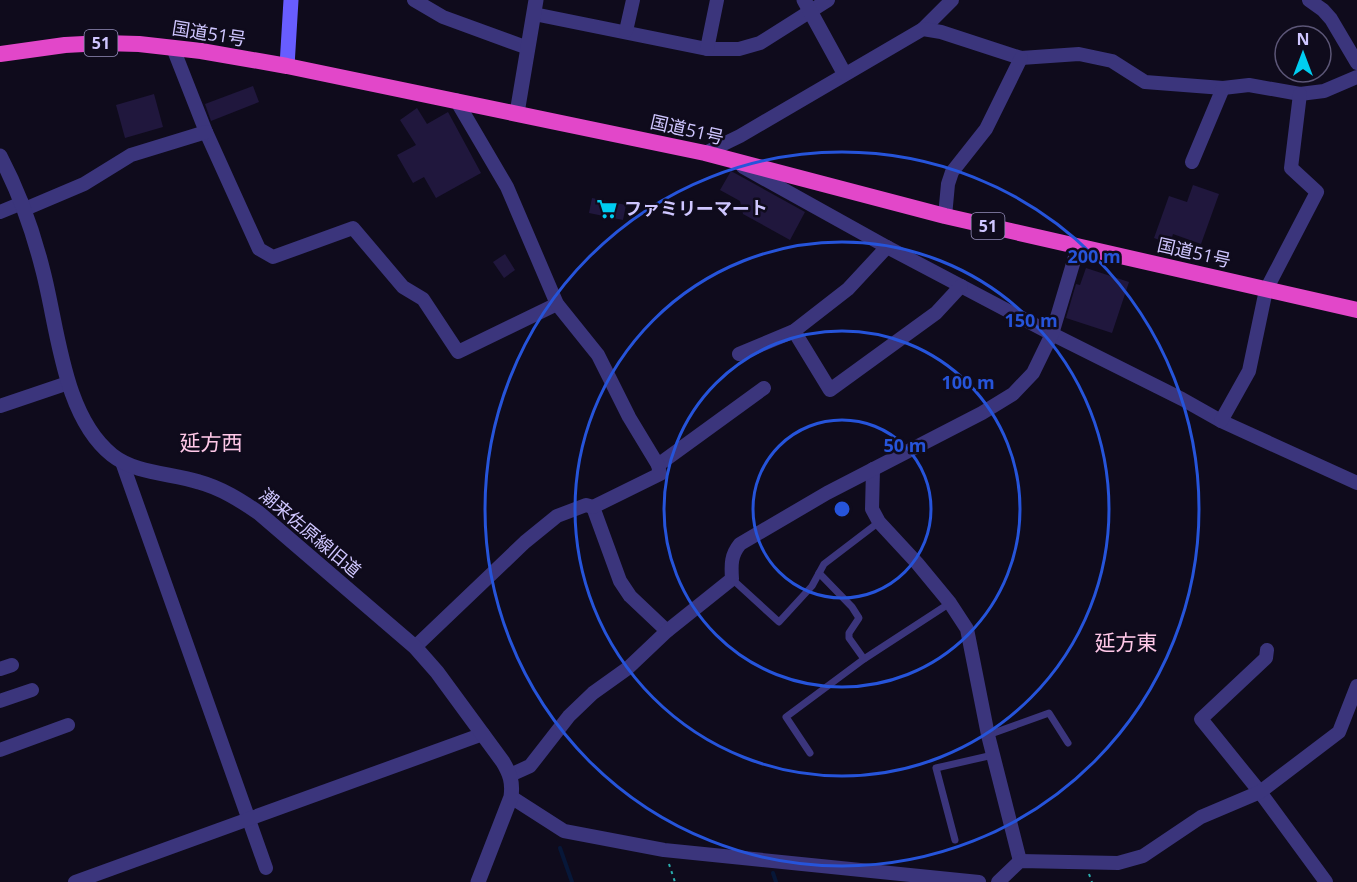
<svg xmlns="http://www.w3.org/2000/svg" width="1357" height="882" font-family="'Open Sans','Noto Sans JP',sans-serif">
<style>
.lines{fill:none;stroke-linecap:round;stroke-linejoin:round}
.stream{stroke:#071738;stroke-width:4}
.building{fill:#20173d}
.path{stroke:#2aaead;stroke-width:2;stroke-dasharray:3 4.5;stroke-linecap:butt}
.service{stroke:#3b357c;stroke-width:7}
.minor{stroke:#3b357c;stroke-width:14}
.tertiary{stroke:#3b357c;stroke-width:15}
.secondary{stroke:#685dff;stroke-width:15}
.trunk{stroke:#e247c9;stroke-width:16}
.ring{fill:none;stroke:#2654da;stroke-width:3}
.labels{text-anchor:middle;stroke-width:5;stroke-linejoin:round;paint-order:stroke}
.shield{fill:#0f0b1c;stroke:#958ebb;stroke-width:1.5}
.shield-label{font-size:16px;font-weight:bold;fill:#cfc6ff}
.street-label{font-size:18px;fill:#cfc6ff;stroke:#0f0b1c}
.poi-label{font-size:18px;font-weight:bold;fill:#cfc6ff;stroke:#0f0b1c;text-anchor:start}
.quarter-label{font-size:21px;fill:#ffc8e8;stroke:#0f0b1c}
.centre{fill:#2654da;stroke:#0f0b1c;stroke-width:3}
.ring-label{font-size:18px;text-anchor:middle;font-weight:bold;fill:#2654da;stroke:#0f0b1c;stroke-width:5;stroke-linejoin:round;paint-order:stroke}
</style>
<rect width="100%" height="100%" fill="#0f0b1c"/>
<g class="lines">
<g class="stream">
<polyline points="560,848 572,882"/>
<polyline points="773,873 776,882"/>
</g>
</g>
<g class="building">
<polygon points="253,86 259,102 211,121 205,104"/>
<polygon points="154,94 163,127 125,138 116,105"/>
<polygon points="417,108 427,124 448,112 481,173 436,198 424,177 413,183 397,155 416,145 400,120"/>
<polygon points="731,171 805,212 790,240 743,214 740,201 720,190"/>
<polygon points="1193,185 1219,194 1201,244 1173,234 1170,244 1154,238 1169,196 1187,202"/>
<polygon points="592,198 626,205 623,220 589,213"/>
<polygon points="505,254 515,270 504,278 493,262"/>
<polygon points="1086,268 1129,282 1112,333 1066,318 1076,284 1080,285"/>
</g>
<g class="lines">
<g class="path">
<polyline points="669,864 675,882"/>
<polyline points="1089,874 1092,882"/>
</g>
<g class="service">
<polyline points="819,573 852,607 859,618 849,633 849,638 864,659"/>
<polyline points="732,579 779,622 812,586 824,564 879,522"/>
<polyline points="988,735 1049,713 1068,743"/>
<polyline points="810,753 786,717 864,659 950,603"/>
<polyline points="955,840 936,768 993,755"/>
</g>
<g class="minor">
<polyline points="414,0 443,17 528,48"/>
<polyline points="1309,0 1323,10 1331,19 1357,63"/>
<polyline points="534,14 707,49 739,49 760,43 828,0"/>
<polyline points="923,29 952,0"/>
<polyline points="626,31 633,0"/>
<polyline points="173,48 206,132 259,249 273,257 353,228 403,287 423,299 458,352 557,304"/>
<polyline points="707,49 717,0"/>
<polyline points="705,153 740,136 923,29 941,32 1021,58 1079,54 1112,61 1145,82 1223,88 1249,85 1300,94 1324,91 1357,77"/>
<polyline points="1192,162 1223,88"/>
<polyline points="743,167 887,247 1052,334 1182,399 1221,421 1357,483"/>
<polyline points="25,209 84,184 131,155 206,132"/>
<polyline points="0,212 22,203"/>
<polyline points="945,216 948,184 952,172 986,129 1021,58"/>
<polyline points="794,331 830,390 936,313 961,286"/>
<polyline points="739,354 794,331 848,289 887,247"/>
<polyline points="0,406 68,383"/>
<polyline points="1221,421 1249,371 1266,290 1317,192 1291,168 1300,94"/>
<polyline points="122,462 266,868"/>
<polyline points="658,465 764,388"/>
<polyline points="873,469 872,509 879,522 917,563 950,603 967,629 988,735 1020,861"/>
<polyline points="593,507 620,581 630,596 667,631"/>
<polyline points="415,647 525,542 557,516 586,505 593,507 660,474 658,465 629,417 598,355 557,304 507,187 456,100"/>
<polyline points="1267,650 1266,658 1201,719 1260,792 1326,882"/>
<polyline points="0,669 12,665"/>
<polyline points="0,701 32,690"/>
<polyline points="0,750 68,725"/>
<path d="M510 775 530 766 569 716 593 693 628 668 667 631 732 579C731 564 731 555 740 544L827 493 982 413 1013 394 1033 373 1052 334 1078 247"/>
<polyline points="511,797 564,831 664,850 979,882"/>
<polyline points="75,882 483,734"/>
<polyline points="998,882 1020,861 1118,863 1143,856 1201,817 1260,792 1339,732 1357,686"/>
</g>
<g class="tertiary">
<polyline points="804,0 844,73"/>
<polyline points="517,113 536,0"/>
<path d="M0 156C19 192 33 231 43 271 58 328 63 416 112 455 136 474 171 473 199 482 221 488 240 500 259 513L415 647 437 672 503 762C510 774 513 782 511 797L478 882"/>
</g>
<polyline class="secondary" points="287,66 291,0"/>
<polyline class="trunk" points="0,54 65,45 103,43 139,44 201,51 287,66 705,153 945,216 1357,310"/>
</g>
<g class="ring">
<circle cx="842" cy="509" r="89"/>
<circle cx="842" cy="509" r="178"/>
<circle cx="842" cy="509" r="267"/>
<circle cx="842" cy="509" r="357"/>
</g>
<defs>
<g id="supermarket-bare" transform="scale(1.62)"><path d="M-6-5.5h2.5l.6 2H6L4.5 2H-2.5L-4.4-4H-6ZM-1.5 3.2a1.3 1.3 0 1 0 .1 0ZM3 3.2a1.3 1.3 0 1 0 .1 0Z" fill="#00cdf1" stroke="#0f0b1c" stroke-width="2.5" paint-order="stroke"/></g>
</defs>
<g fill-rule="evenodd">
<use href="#supermarket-bare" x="607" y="209"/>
</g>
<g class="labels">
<g class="shield">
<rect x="84.5" y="30" width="33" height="26" rx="4.5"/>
<rect x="971.5" y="213" width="33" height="26" rx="4.5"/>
</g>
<g class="shield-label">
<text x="101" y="49">51</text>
<text x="988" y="232">51</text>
</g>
<g class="street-label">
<text transform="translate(209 34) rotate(9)" y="6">国道51号</text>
<text transform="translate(687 130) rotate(13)" y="6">国道51号</text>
<text transform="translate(1194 253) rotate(13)" y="6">国道51号</text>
<text transform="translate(310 533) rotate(40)" y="6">潮来佐原線旧道</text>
</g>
<g class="poi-label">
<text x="624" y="215">ファミリーマート</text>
</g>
<g class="quarter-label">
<text x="211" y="450">延方西</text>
<text x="1126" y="650">延方東</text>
</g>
</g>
<circle cx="842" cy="509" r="9" class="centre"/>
<g class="ring-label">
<text x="1094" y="263">200 m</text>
<text x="1031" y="327">150 m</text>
<text x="968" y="389">100 m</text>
<text x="905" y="452">50 m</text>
</g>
<g transform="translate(1303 54)"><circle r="28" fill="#0f0b1c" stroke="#5c5677" stroke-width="1.5"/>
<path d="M0-4.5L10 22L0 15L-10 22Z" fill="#00cdf1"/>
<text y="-9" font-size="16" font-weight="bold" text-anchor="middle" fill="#cfc6ff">N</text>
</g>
</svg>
